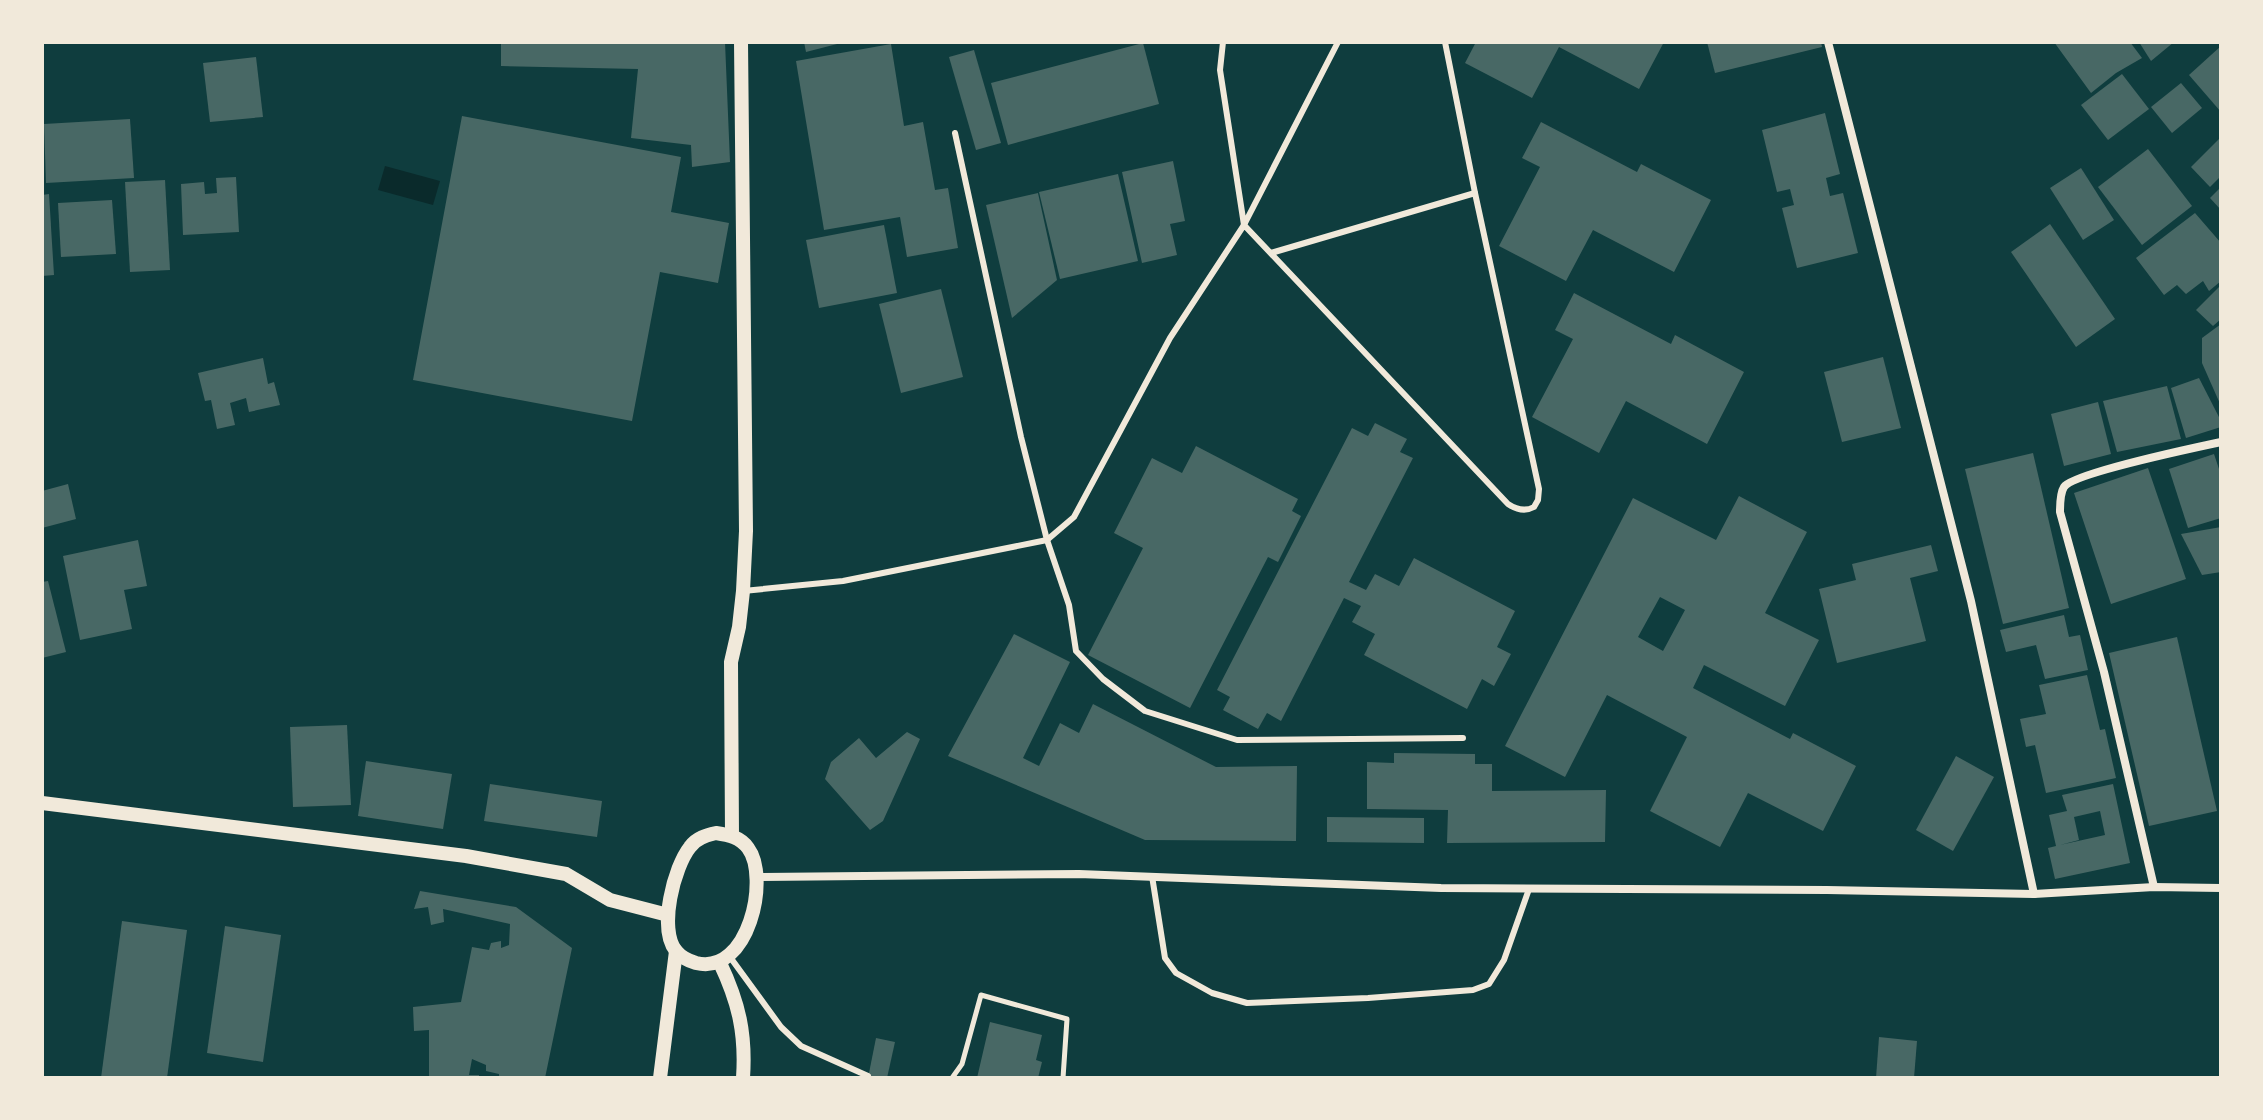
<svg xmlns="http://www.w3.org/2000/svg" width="2263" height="1120" font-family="'Libre Baskerville',serif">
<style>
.water{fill:#0a2a2b}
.building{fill:#486865;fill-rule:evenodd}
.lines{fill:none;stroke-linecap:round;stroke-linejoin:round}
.path{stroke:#f1e9da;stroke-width:5}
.service{stroke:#f1e9da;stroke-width:6}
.minor{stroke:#f1e9da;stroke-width:8}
.tertiary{stroke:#f1e9da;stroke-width:14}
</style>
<rect width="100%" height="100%" fill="#0f3d3e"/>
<polygon class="water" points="385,166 440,181 433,205 378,190"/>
<g class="building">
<polygon points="501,42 725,42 730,162 692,167 691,145 631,138 638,69 501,66"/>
<polygon points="804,42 841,42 841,43 806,52"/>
<polygon points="1476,42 1664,42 1639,89 1559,47 1532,98 1465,63"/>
<polygon points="1707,42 1821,42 1822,47 1715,73"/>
<polygon points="2054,42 2130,42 2142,58 2116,73 2091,93"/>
<polygon points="2139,42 2174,42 2151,61"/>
<polygon points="1143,43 1159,104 1008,145 991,83"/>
<polygon points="891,44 904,126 923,122 935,190 948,188 958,248 907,257 900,217 824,230 796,61"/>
<polygon points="2221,46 2221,112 2189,75"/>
<polygon points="974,50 1001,143 976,150 949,57"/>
<polygon points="256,57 263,117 210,122 203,63"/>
<polygon points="2122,74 2149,109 2108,140 2081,105"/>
<polygon points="2181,83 2202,108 2172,133 2151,107"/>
<polygon points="1825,113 1840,174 1826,178 1830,196 1843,193 1858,253 1797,268 1782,208 1794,205 1790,189 1777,192 1762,130"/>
<polygon points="462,116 681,157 671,212 729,223 718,283 660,272 632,421 413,380"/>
<polygon points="130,119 134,178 46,183 44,124"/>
<polygon points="1541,122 1637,172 1641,164 1711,200 1674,272 1593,230 1566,281 1499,246 1540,167 1522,158"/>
<polygon points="2221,137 2221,176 2210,187 2191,167"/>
<polygon points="2148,149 2192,206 2142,245 2098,187"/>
<polygon points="1173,161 1185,221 1170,224 1177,255 1142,263 1122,172"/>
<polygon points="2081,168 2114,220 2083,240 2050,188"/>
<polygon points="1118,174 1138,261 1060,279 1039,192"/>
<polygon points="236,177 239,232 183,235 181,184 204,182 205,194 217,193 216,178"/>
<polygon points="165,180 170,270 130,272 125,182"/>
<polygon points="2221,187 2221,210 2210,198"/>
<polygon points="1038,193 1057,280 1012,318 986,205"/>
<polygon points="49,194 54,275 42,276 42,195"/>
<polygon points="112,200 116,254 61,257 58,203"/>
<polygon points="2195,213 2221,243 2221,281 2209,291 2203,281 2186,294 2177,285 2164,295 2136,258"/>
<polygon points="2050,224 2115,319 2076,347 2011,252"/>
<polygon points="884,225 897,293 819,308 806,240"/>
<polygon points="2221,285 2221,319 2213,326 2196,310"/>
<polygon points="941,289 963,377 901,393 879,304"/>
<polygon points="1574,293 1671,344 1675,335 1744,372 1707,444 1626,401 1599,453 1532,417 1573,339 1555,330"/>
<polygon points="2221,324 2221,406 2202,363 2202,338"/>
<polygon points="1883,357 1901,428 1842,442 1824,372"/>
<polygon points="263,358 268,384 274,382 280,405 249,412 246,398 230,403 235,425 217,429 211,400 205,401 198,373"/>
<polygon points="2199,378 2221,421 2221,427 2186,438 2171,388"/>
<polygon points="2167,386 2181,439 2117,452 2103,401"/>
<polygon points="2098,402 2111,454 2064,466 2051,414"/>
<polygon points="1375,423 1407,439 1400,452 1413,458 1349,582 1366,590 1375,574 1399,586 1414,558 1515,611 1497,647 1511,654 1494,686 1482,679 1467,709 1364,655 1375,634 1352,622 1361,606 1344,598 1281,721 1267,713 1258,729 1223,710 1230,697 1217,690 1352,428 1368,436"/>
<polygon points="1196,446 1298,499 1292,511 1301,516 1278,562 1268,557 1190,708 1088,655 1143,548 1114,533 1152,458 1182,473"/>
<polygon points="2033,453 2069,608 2003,624 1965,469"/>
<polygon points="2214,454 2221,475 2221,518 2188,528 2169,469"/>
<polygon points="2148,468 2186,579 2111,604 2074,493"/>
<polygon points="68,484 76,519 42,528 42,491"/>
<path d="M1739 496 1807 532 1765 613 1819 640 1785 706 1704 665 1693 688 1790 739 1793 733 1856 766 1823 831 1748 793 1720 847 1650 811 1687 737 1607 695 1565 777 1505 746 1633 498 1716 540ZM1660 597 1685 610 1663 651 1638 637Z"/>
<polygon points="2221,527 2221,572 2202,575 2181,534"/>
<polygon points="138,540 147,586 124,590 132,629 80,640 63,556"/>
<polygon points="1931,545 1938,571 1910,578 1926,641 1837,663 1819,589 1856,580 1852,564"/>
<polygon points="48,581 66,652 42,658 42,582"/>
<polygon points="2064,615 2069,637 2080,635 2088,670 2045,679 2036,645 2006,652 2000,630"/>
<polygon points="1014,634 1070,662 1023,758 1039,766 1060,723 1079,733 1093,704 1216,767 1297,766 1296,841 1145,840 948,756"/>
<polygon points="2177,637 2217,811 2149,826 2109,653"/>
<polygon points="2087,675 2100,730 2105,729 2116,778 2046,793 2035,745 2026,747 2020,719 2046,714 2039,685"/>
<polygon points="347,725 351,805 293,807 290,727"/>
<polygon points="907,732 920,739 883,821 870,830 825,779 831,762 859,738 876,758"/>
<polygon points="1394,753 1475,754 1475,764 1492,764 1492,791 1606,790 1605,842 1447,843 1448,810 1367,809 1367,762 1394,763"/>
<polygon points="1956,756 1994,777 1953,851 1916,830"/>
<polygon points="366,761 452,774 443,829 358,816"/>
<polygon points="490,784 602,801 597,837 484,821"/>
<path d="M2113 784 2130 863 2055 879 2048 848 2056 846 2049 815 2067 811 2062 795ZM2100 811 2105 835 2060 845 2079 840 2074 817Z"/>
<polygon points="1327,817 1424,818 1424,843 1327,842"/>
<polygon points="420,891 516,907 572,948 545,1078 499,1078 499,1074 486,1071 486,1065 472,1059 469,1075 479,1075 479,1078 429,1078 429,1030 414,1031 413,1007 461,1002 472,947 489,950 491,943 501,941 501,948 509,945 510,924 443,909 444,922 431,925 428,907 414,909"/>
<polygon points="122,921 187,930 167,1078 101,1078"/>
<polygon points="225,926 281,935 263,1062 207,1053"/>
<polygon points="990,1022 1042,1035 1036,1060 1042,1062 1038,1078 977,1078"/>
<polygon points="1879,1037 1917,1041 1914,1078 1876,1078"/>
<polygon points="876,1038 895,1042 887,1078 868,1078"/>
</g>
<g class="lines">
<polyline class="path" points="952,1078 962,1064 981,995 1067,1019 1063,1078"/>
<g class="service">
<polyline points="1223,42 1220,70 1244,225 1338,42"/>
<polyline points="1445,42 1475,193"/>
<polyline points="955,133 1021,437 1047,540 1069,605 1076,651 1103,679 1145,711 1237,740 1463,738"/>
<path d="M743 591 843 581 1047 540 1074 517 1170 338 1244 225 1508 504C1517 510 1525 512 1534 507L1538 500 1539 489 1475 193 1271 253"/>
<polyline points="1152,876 1165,958 1176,973 1212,993 1247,1003 1368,998 1473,990 1489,984 1504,960 1529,889"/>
<polyline points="730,957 781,1027 801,1046 868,1076"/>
</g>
<g class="minor">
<polyline points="1828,42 1971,601 2034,894"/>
<polyline points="756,877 1079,874 1441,888 1827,890 2034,894 2154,887 2221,888"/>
<path d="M2154 887 2104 672 2060 512C2060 505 2060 493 2064 487 2073 473 2198 447 2221 442"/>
</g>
<g class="tertiary">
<polyline points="42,803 466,856 566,874 610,900 668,915"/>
<path d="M716 833C729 835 740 837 748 848 770 877 749 976 696 963 689 961 681 957 676 951 658 929 674 867 690 847 696 838 707 835 716 833Z"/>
<polyline points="732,835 731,662 739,627 743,591 746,531 741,42"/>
<path d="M720 963C739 1003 746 1034 743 1078"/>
<polyline points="660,1078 676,951"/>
</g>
</g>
<rect width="2263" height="1120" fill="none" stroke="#f1e9da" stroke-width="88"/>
</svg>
